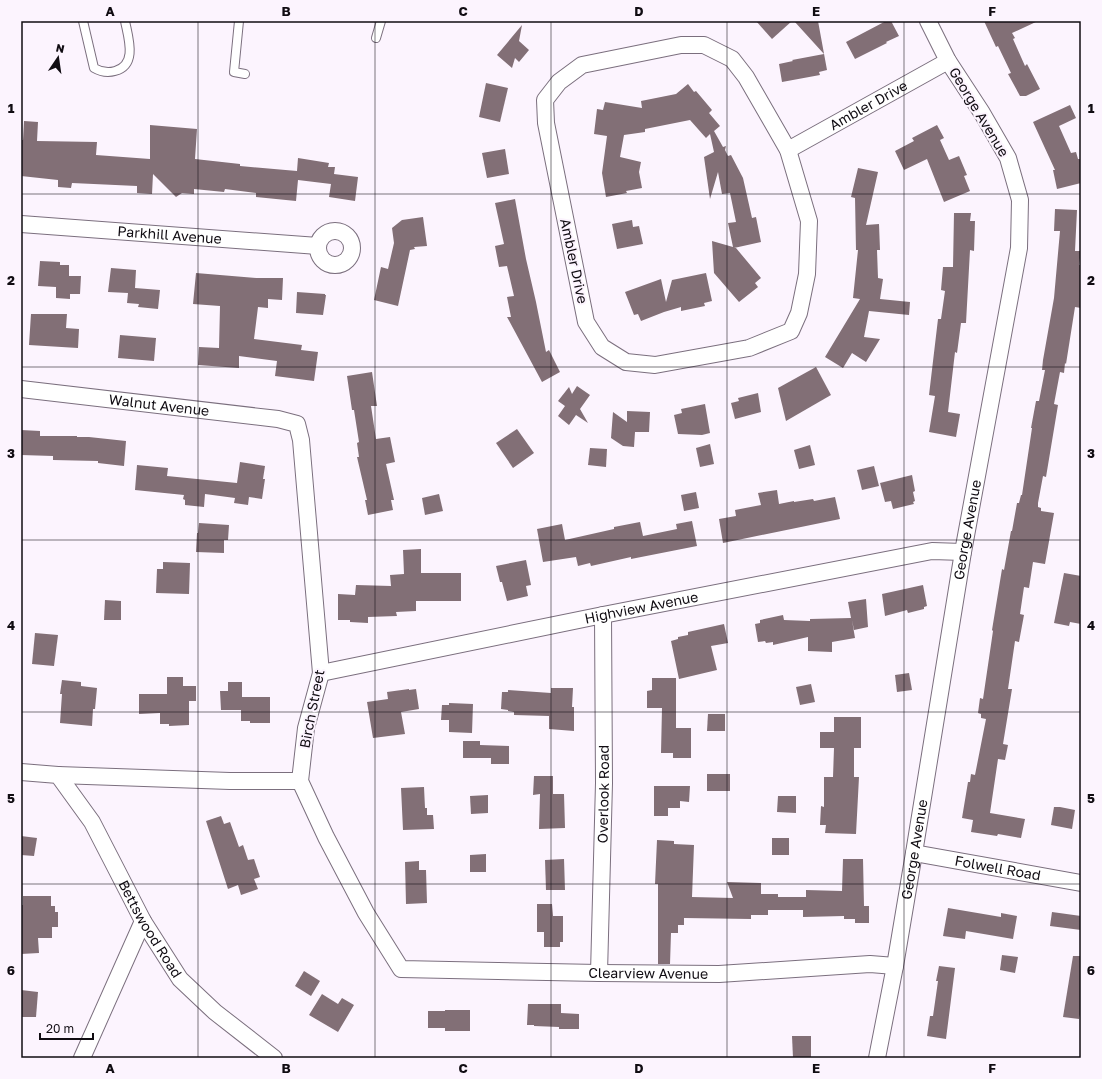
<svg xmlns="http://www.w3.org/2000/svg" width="1102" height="1079" font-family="'Golos Text',sans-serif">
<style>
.building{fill:#826f76}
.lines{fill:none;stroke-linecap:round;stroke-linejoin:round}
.service-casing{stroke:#7b6f7e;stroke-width:10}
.minor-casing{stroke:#7b6f7e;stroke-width:18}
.service{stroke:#fff;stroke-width:8}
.minor{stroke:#fff;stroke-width:16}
.grid{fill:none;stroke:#100c12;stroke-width:1;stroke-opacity:0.55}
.labels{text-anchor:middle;stroke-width:4;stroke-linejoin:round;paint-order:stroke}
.street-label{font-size:14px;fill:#100c12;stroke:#fcf4fe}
.neatline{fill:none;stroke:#100c12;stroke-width:1.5}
.grid-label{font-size:13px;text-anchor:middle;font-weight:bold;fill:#100c12}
</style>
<rect width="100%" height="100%" fill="#fcf4fe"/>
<g class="building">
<polygon points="756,21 792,21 772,39"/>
<polygon points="794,21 818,21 827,70 819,72 820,75 782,82 779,64 793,61 792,60 824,54"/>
<polygon points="886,21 891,21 899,36 886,42 887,43 855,59 846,42"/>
<polygon points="984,21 1038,21 1012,33 1015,38 1013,39 1025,66 1027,64 1040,89 1026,96 1020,96 1008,74 1011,73 998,46 996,47"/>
<polygon points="522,25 519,41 529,50 519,62 515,58 512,68 497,55"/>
<polygon points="486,83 508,88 500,122 479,117"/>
<polygon points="688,84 694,92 696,91 712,110 709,113 720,126 714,131 723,147 726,146 725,150 728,156 731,155 743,178 752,218 756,217 761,242 734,248 736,248 761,278 755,283 758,287 739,302 714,273 712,241 733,247 728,223 736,222 730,193 722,194 718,172 710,199 704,157 714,152 710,134 706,138 690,120 645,129 645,132 624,135 620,157 641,162 639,172 642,188 626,191 627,193 606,197 602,173 607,136 594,134 597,109 603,110 605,102 642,108 641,101 676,94"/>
<polygon points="1070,105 1076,118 1059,126 1071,153 1076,152 1078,159 1081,159 1081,183 1057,189 1053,170 1055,170 1033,122"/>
<polygon points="24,121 38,122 37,141 97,142 96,155 150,159 150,125 197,129 195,159 240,164 240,166 297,171 298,158 329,163 328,167 335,167 334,174 358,177 355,201 329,197 331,184 298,180 296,201 256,197 256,193 225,189 224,192 194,189 194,194 182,193 176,197 153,174 152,194 137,193 137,186 72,183 71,188 58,187 58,180 21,176 21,140 23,140"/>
<polygon points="937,125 944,138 940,140 949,160 959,156 967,175 964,176 970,191 944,202 927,159 904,170 895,151 914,141 912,138"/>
<polygon points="505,149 509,174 487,178 482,153"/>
<polygon points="858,168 878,172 866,225 879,224 880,250 877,250 878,278 883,279 880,299 910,302 909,315 869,311 864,337 880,339 866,362 852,353 843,368 825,357 860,299 853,298 858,250 856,250 855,198 851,197"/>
<polygon points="515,199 526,259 536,302 546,352 549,350 560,372 542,382 507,317 511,317 507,297 514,296 507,266 499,267 495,246 504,244 495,203"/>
<polygon points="1055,209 1077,210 1075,251 1081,251 1079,265 1081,265 1081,308 1075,307 1066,364 1065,363 1064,373 1060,372 1054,404 1058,405 1046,477 1043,476 1038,503 1038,507 1041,508 1041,511 1054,513 1045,564 1033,562 1029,588 1024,587 1020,614 1024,615 1019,642 1015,641 1008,689 1012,689 1003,744 1008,745 1005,760 998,759 990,813 1025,819 1021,838 998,834 997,836 971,832 973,820 962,818 968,782 970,782 971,774 975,775 986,719 981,718 981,714 978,713 980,698 983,699 993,631 992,630 1002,569 1004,570 1011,531 1012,531 1017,503 1019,503 1021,495 1022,495 1032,428 1031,428 1036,401 1039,401 1045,370 1042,370 1043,360 1054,298 1060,231 1054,231"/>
<polygon points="954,213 971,213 970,221 975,221 974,251 970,250 966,323 961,323 957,353 955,352 948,412 960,414 956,437 929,432 935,396 929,395 938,319 941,319 945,291 941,290 943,267 953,267"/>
<polygon points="423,217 427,246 414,247 415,249 410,250 398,306 374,300 381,267 388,269 394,243 392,228 402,220"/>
<polygon points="632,220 633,227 639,226 643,244 617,249 612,224"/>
<polygon points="40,261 60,262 60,265 69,265 69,276 81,276 80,294 70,294 70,299 56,298 56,287 38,286"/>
<polygon points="111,268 136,270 135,288 160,290 158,309 138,307 139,304 127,303 128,293 108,292"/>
<polygon points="196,273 256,278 283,278 282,300 268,299 268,308 258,307 254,339 302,345 301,350 318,352 314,381 275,376 277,361 239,356 239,368 198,365 199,347 219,348 220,306 193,304"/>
<polygon points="706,273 712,301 704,303 705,306 681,311 681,307 664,312 641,321 638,314 634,315 625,292 661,279 666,302 672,280"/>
<polygon points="297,292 325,294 325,295 326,295 323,315 296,313"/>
<polygon points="31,314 67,314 66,328 79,329 78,348 29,345"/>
<polygon points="120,335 156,338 154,361 118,358"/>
<polygon points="816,367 831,395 786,421 778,388"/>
<polygon points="372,372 377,406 371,406 376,439 390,437 395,462 386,464 394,500 391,500 393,510 368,515 365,500 367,500 357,457 359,457 357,443 359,442 354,410 352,410 347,376"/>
<polygon points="577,386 590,395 580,409 588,423 576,415 569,425 558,416 565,406 558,401 569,387 572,394"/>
<polygon points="758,393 761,412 735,419 731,403 739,401 738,398"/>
<polygon points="705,404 710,433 702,435 678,434 674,415 682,413 681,409"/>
<polygon points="627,411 650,412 649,432 635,432 634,447 623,446 611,438 613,412 627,422"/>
<polygon points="517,429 534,453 513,468 496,443"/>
<polygon points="21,430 40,431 40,436 77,436 77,437 89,437 126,441 124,466 98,463 98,461 53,460 53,456 21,455"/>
<polygon points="710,444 714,464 700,467 696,448"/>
<polygon points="810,445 815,465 799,469 794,450"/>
<polygon points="590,448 607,449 606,467 588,465"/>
<polygon points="240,462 265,466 263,479 265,479 262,499 249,497 248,505 234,503 235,498 205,494 204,507 185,505 185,500 183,499 184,495 135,490 137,465 168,468 167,476 237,483"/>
<polygon points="874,466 879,486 862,490 857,470"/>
<polygon points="912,475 915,491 913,492 915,501 913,502 914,504 893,509 891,501 885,502 880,483"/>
<polygon points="777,490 779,504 794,501 794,502 813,499 814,501 835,497 840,519 723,543 719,519 736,516 735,510 761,505 758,493"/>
<polygon points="696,492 699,508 684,511 681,495"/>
<polygon points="439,494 443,511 425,515 422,498"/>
<polygon points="692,521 697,546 631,559 631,557 591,566 590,563 578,566 576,557 543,562 537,529 562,524 565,540 614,529 614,527 640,522 643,536 677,529 676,524"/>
<polygon points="199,523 229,525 228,540 224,540 224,553 196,552 197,533 198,533"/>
<polygon points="421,549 421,573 461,573 461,601 416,601 416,611 396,612 397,616 368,617 368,623 350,622 350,620 338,620 338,594 355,595 356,585 391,586 390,575 404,574 403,550"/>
<polygon points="526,560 531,585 526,586 528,596 507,601 502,582 500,582 496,566"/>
<polygon points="163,562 190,563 189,594 156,593 157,569 163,569"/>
<polygon points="1064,573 1081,576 1081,624 1070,622 1069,626 1054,623"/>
<polygon points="923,585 927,606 924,607 924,609 908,613 907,610 885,616 882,594"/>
<polygon points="866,599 868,627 854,630 852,620 855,638 832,642 832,652 808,651 808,637 773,645 773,642 766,643 765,641 758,642 755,624 760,623 760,620 783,615 784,620 810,621 810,619 851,618 848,602"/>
<polygon points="105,600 121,601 121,620 104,620"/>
<polygon points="724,624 728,643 711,646 717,670 679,679 671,641 678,639 678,637 688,635 688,632"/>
<polygon points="35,633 58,635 54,666 32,664"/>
<polygon points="909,673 912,690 897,692 895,675"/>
<polygon points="167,677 183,677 183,686 196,686 196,701 189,701 189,725 169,726 169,724 160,724 160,713 139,714 139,694 167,694"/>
<polygon points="652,678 676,678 676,728 691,728 691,758 673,758 673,753 661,753 662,708 647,708 647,691 652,690"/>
<polygon points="62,680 81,682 81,686 97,688 95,709 93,709 92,726 60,723 62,694 60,694"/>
<polygon points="228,682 242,682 242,697 270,697 270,723 250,723 250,721 241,721 241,710 221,710 220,691 228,691"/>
<polygon points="811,684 815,702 800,705 796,687"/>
<polygon points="551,688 573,688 572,707 574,707 574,731 549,729 549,716 514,715 514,712 508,711 508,710 501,709 502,692 508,692 508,690 551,693"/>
<polygon points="409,689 409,690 416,689 419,709 401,712 405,734 373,738 367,702 388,699 387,692"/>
<polygon points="449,703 473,704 472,733 449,732 449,720 441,720 442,705 449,705"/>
<polygon points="708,714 725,714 725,731 707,731"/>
<polygon points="834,717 861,717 861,748 854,748 854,777 859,777 856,834 825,833 826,825 820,825 821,806 824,807 824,777 833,777 834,748 820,748 820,732 834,732"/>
<polygon points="463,741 480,741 480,745 509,746 509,764 491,764 491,758 463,758"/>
<rect x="707" y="774" width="23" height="17"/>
<polygon points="534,776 553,776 553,794 564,794 565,828 539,829 540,794 533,795"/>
<polygon points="654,786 690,786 689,802 680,801 680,808 668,808 668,816 654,816"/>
<polygon points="424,787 425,808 427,808 427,815 433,815 434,829 403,830 401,788"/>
<polygon points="488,795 488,813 471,814 470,796"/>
<polygon points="778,796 796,796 796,813 777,812"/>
<polygon points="1054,807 1060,807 1075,810 1072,829 1051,825"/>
<polygon points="221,816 224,824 230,822 239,847 243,845 248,860 254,859 260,877 254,879 258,889 241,895 238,885 228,889 206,821"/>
<polygon points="21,836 37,838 34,856 21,855"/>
<rect x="772" y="838" width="17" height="17"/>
<polygon points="657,840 674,841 674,844 694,845 692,897 733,898 727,882 761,883 761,894 778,894 778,897 806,897 806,890 842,891 843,859 863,859 864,906 869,906 869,923 855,923 855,919 844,919 844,916 803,917 803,910 768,910 768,915 751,915 751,919 684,918 684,925 678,925 678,933 671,933 670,964 658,964 658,884 655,884"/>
<polygon points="486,854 486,872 470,872 470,855"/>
<polygon points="564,859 565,890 546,890 545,860"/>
<polygon points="419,861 419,870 426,870 427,903 406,904 405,862"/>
<polygon points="23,896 51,896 51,906 55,906 55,912 58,912 58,927 52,927 52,938 38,938 39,953 21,954 21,905 23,905"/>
<polygon points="537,904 552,904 553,916 563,916 563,942 560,942 560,947 544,947 544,932 537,932"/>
<polygon points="948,908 1001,917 1001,913 1017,916 1013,939 966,931 965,939 943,936"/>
<polygon points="1052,912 1081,916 1081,930 1050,926"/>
<polygon points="1002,955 1018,957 1015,973 1000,970"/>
<polygon points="1073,956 1081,956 1081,1010 1079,1019 1063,1017"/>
<polygon points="939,966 955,968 946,1039 927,1036 930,1016 933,1016 938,981 936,981"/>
<polygon points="304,971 320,981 311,996 295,986"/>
<polygon points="21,990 38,992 36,1017 21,1017"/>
<polygon points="322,994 338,1004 342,998 354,1005 338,1032 309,1015"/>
<polygon points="528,1004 561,1004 561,1013 579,1014 579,1029 559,1029 559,1027 534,1026 534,1025 527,1025"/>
<polygon points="445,1010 470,1010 470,1031 445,1031 445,1028 428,1028 428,1011 445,1011"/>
<polygon points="792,1036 811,1036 811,1058 793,1058"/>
</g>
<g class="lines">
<g class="service-casing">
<g id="service">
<path d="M83 21 94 68C101 72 108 73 115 71 138 65 128 37 125 21"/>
<polyline points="239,21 234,72 245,74"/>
<polyline points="376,38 381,21"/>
</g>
</g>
<g class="minor-casing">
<g id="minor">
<polygon points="681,45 704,45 732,59 746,77 788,150 809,221 807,274 799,313 791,331 749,348 655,365 626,362 602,347 586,322 546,123 545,100 559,82 582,65"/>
<path id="s1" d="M788 150 948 61"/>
<path id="s2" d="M21 224 318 246"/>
<circle cx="335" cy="248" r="17"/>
<path id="s3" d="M21 389 278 419 297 424 301 440 321 673 306 728 300 781 326 837 366 913 401 969 599 973 719 974 870 964 895 966"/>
<path id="s4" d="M321 673 603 615 932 551 963 552"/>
<path id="s5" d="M21 772 58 775 92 822 143 921 180 979 215 1012 274 1058"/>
<polyline points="58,775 230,781 300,781"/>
<path id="s6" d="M914 853 1081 883"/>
<path id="s7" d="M599 973 604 783 603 615"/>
<polyline points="82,1058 143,921"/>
<path id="s8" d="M877 1058 895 966 914 853 963 552 1019 248 1020 200 1008 158 982 113 948 61 928 21"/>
</g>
</g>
<use href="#service" class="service"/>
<use href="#minor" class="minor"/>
</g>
<path class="grid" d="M198 21V1058M375 21V1058M551 21V1058M727 21V1058M904 21V1058M21 194H1081M21 367H1081M21 540H1081M21 712H1081M21 884H1081"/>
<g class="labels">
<g class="street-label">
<text dy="5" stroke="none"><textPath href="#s1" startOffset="92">Ambler Drive</textPath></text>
<text transform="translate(979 112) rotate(59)" y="5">George Avenue</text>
<text dy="5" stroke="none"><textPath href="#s2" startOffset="149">Parkhill Avenue</textPath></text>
<text transform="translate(574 261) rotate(78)" y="5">Ambler Drive</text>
<text dy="5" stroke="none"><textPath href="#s3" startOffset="139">Walnut Avenue</textPath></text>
<text dy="5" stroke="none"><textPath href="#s8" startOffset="536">George Avenue</textPath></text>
<text dy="5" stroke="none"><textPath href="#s4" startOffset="327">Highview Avenue</textPath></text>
<text transform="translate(312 709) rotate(-79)" y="5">Birch Street</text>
<text dy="5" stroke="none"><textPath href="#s7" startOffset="179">Overlook Road</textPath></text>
<text dy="5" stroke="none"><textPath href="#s8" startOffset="212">George Avenue</textPath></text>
<text dy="5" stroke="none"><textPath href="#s6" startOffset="85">Folwell Road</textPath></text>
<text dy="5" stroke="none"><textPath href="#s5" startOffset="217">Bettswood Road</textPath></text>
<text dy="5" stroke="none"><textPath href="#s3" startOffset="1100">Clearview Avenue</textPath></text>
</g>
</g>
<rect width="1102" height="1079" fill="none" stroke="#fcf4fe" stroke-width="44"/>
<g transform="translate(58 58) rotate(13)" stroke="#fcf4fe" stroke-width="3" paint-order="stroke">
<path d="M0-3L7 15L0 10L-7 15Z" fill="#100c12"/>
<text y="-6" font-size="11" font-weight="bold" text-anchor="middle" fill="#100c12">N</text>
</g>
<path d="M40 1033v6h53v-6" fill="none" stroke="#100c12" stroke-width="2"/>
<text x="46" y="1033" font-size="12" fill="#100c12" stroke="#fcf4fe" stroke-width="3" paint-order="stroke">20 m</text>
<rect x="22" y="22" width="1058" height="1035" class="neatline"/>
<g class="grid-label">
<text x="110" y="16">A</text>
<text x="286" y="16">B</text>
<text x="463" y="16">C</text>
<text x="639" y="16">D</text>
<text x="816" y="16">E</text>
<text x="992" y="16">F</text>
<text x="11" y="113">1</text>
<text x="1091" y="113">1</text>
<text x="11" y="285">2</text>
<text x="1091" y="285">2</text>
<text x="11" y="458">3</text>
<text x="1091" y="458">3</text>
<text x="11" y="630">4</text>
<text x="1091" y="630">4</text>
<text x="11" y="803">5</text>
<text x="1091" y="803">5</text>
<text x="11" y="975">6</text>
<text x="1091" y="975">6</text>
<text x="110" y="1073">A</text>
<text x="286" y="1073">B</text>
<text x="463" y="1073">C</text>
<text x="639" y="1073">D</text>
<text x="816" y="1073">E</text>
<text x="992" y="1073">F</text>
</g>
</svg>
